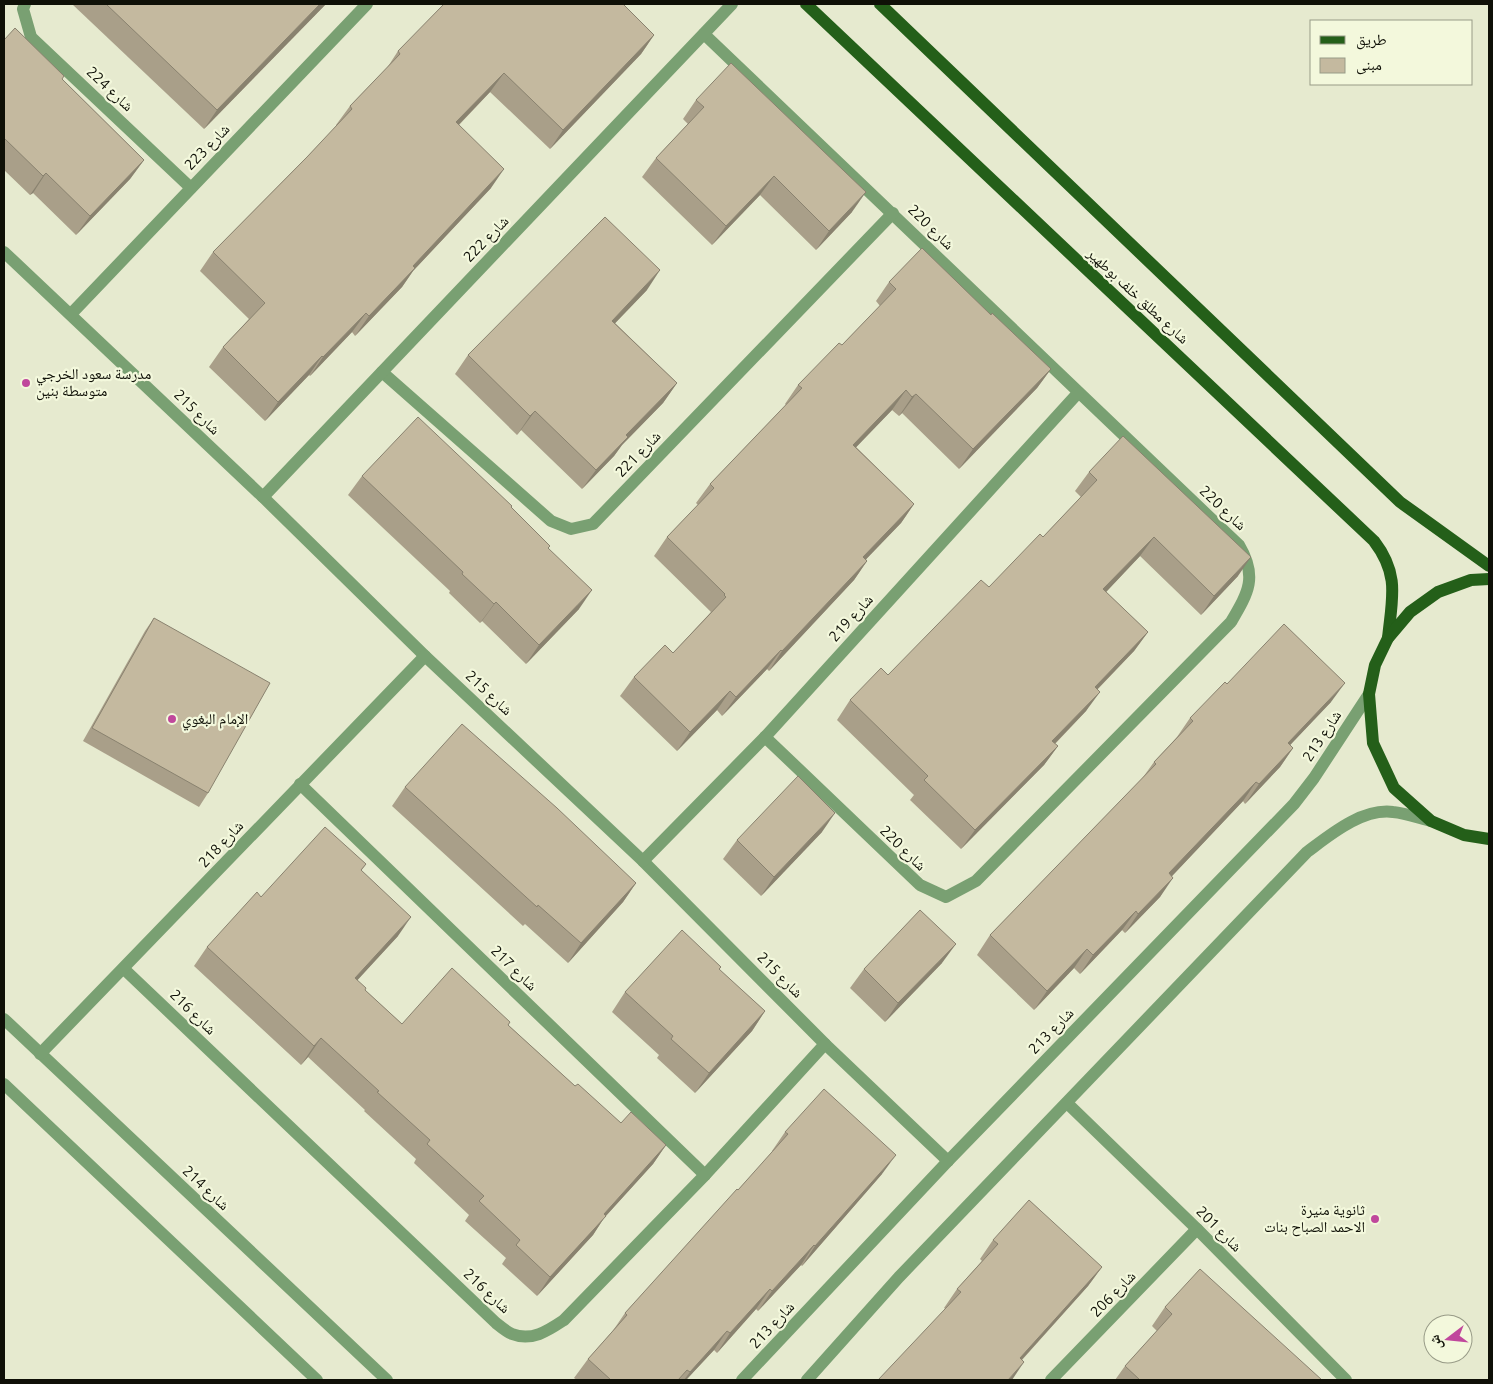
<svg xmlns="http://www.w3.org/2000/svg" width="1493" height="1384" font-family="Ubuntu,'Noto Naskh Arabic',sans-serif">
<style>
.lines{fill:none;stroke-linecap:round;stroke-linejoin:round}
.minor{stroke:#79a072;stroke-width:12}
.major{stroke:#245f19;stroke-width:12}
.wall{fill:#a99f89}
.shaded-wall{fill:#89826f}
.building{fill:#c4b99f;stroke:#89826f}
.poi-dot{fill:#c0489c;stroke:#f3f8dc;stroke-width:2}
.labels{text-anchor:middle;stroke-width:4.5;stroke-linejoin:round;paint-order:stroke}
.street-label{font-size:15px;fill:#0f1007;stroke:#f3f8dc}
.poi-label{font-size:15px;fill:#0f1007;stroke:#f3f8dc;text-anchor:start}
</style>
<rect width="100%" height="100%" fill="#e6eacf"/>
<g class="lines">
<g class="minor">
<polyline points="25,4 23,9 31,37 191,188"/>
<path d="M704 34C884 204 1060 376 1239 545 1258 577 1248 593 1231 622L976 881 946 897 920 885 765 737"/>
<polyline points="4,252 263,497 425,656 643,861 825,1044 948,1161"/>
<polyline points="71,314 367,4"/>
<polyline points="382,372 551,521 571,529 593,524 893,213"/>
<polyline points="263,497 732,4"/>
<polyline points="300,784 705,1175"/>
<polyline points="643,861 765,737 1078,393"/>
<path d="M124 969 496 1323C501 1327 507 1332 512 1334 532 1342 549 1330 564 1320L705 1175 825 1044"/>
<polyline points="4,1019 387,1380"/>
<polyline points="40,1054 425,656"/>
<polyline points="4,1084 317,1380"/>
<polyline points="1067,1103 1197,1229 1346,1380"/>
<polyline points="742,1380 948,1161 1294,804 1314,778 1369,694"/>
<path d="M807 1380 899 1277 1307 852C1330 835 1362 808 1393 812 1405 813 1419 818 1431 821"/>
<polyline points="1051,1380 1197,1229"/>
</g>
<g class="major">
<path d="M806 4 1374 541C1400 575 1392 598 1388 638"/>
<polyline points="880,4 1400,502 1489,566"/>
<polyline points="1489,579 1471,580 1438,592 1410,612 1388,638 1375,665 1369,694 1373,743 1394,788 1431,821 1464,835 1489,839"/>
</g>
</g>
<g class="wall">
<polygon points="72,4 326,4 204,129"/>
<polygon points="654,35 641,54 550,149 490,92 459,125 491,188 413,271 402,287 355,336 352,332 310,376 309,375 265,421 209,367 223,347 249,319 200,271 213,252 307,157 337,126 336,125 350,106 387,68 398,51"/>
<polygon points="4,40 62,79 144,160 130,179 76,235 33,193 30,195 4,170"/>
<polygon points="696,100 852,212 816,250 760,195 712,245 642,177 656,158 688,124 683,119"/>
<polygon points="889,282 991,315 1051,369 1037,388 959,469 902,413 899,416 892,410 856,447 914,504 901,523 866,559 867,561 854,580 769,671 767,669 722,716 717,710 677,751 620,696 634,677 673,653 711,612 654,556 667,537 698,505 696,503 710,484 786,405 785,404 798,385 842,345 880,306 876,301"/>
<polygon points="647,290 615,323 677,383 663,403 622,445 614,456 582,489 521,430 517,435 455,374 468,355"/>
<polygon points="1089,472 1238,576 1201,615 1140,556 1106,592 1148,632 1134,651 1097,690 1086,711 1055,744 1058,746 1044,765 961,849 910,800 914,795 837,720 850,700 888,675 989,587 1043,537 1081,497 1075,491"/>
<polygon points="362,476 511,508 548,548 579,609 526,664 482,621 480,623 449,593 450,591 348,495"/>
<polygon points="154,618 208,793 199,807 83,741 145,631"/>
<polygon points="1227,684 1331,702 1290,745 1293,748 1280,767 1245,804 1243,801 1172,876 1160,897 1125,933 1122,930 1080,974 1074,968 1034,1010 977,955 990,935 1141,780 1154,762 1177,737 1190,718"/>
<polygon points="405,787 636,883 623,902 568,963 525,924 523,926 392,806"/>
<polygon points="822,832 761,896 723,859 737,840"/>
<polygon points="366,864 361,871 398,936 357,980 365,990 402,1024 510,1022 508,1025 575,1086 621,1123 666,1145 653,1164 604,1218 593,1235 537,1296 502,1264 506,1258 465,1221 469,1215 414,1163 416,1159 364,1111 365,1110 308,1057 301,1065 194,966 207,947 261,897"/>
<polygon points="942,963 885,1022 850,988 864,969"/>
<polygon points="721,967 719,970 765,1011 752,1031 695,1093 657,1058 659,1055 612,1012 625,992"/>
<polygon points="785,1132 882,1174 802,1266 801,1265 758,1311 756,1309 717,1353 714,1350 686,1380 577,1380 574,1378 588,1359 612,1332 625,1313 773,1152 772,1151"/>
<polygon points="993,1240 1102,1267 1088,1286 1022,1360 944,1308 957,1289 982,1261 980,1259"/>
<polygon points="1165,1307 1322,1380 1115,1380 1125,1366 1157,1331 1152,1326"/>
</g>
<g class="shaded-wall">
<polygon points="320,4 326,4 204,129 217,110"/>
<polygon points="654,35 641,54 550,149 563,130"/>
<polygon points="504,73 490,92 443,141 456,122"/>
<polygon points="144,160 130,179 76,235 90,216"/>
<polygon points="504,169 491,188 413,271 402,287 355,336 369,316 413,266"/>
<polygon points="46,173 33,193 30,195 43,176"/>
<polygon points="774,176 760,195 712,245 726,226"/>
<polygon points="866,192 852,212 816,250 829,231"/>
<polygon points="660,270 647,290 599,340 612,321"/>
<polygon points="366,313 352,332 310,376 323,357"/>
<polygon points="322,356 309,375 265,421 278,402"/>
<polygon points="1051,369 1037,388 959,469 973,449"/>
<polygon points="677,383 663,403 622,445 614,456 582,489 596,470 626,435"/>
<polygon points="906,390 892,410 840,464 853,445"/>
<polygon points="916,394 902,413 899,416 912,397"/>
<polygon points="535,411 521,430 517,435 530,416"/>
<polygon points="914,504 901,523 850,576 863,557"/>
<polygon points="1154,537 1140,556 1090,609 1103,589"/>
<polygon points="1251,557 1238,576 1201,615 1214,596"/>
<polygon points="867,561 854,580 769,671 782,651"/>
<polygon points="592,590 579,609 526,664 539,645"/>
<polygon points="496,602 482,621 480,623 494,604"/>
<polygon points="1148,632 1134,651 1081,706 1095,687"/>
<polygon points="781,650 767,669 722,716 736,697"/>
<polygon points="1345,683 1331,702 1274,762 1288,743"/>
<polygon points="730,691 717,710 677,751 690,732"/>
<polygon points="1100,692 1086,711 1039,760 1052,741"/>
<polygon points="1058,746 1044,765 961,849 975,830"/>
<polygon points="1293,748 1280,767 1245,804 1259,784"/>
<polygon points="1256,782 1243,801 1156,893 1169,873"/>
<polygon points="835,813 822,832 761,896 774,877"/>
<polygon points="1173,878 1160,897 1125,933 1138,914"/>
<polygon points="636,883 623,902 568,963 581,943"/>
<polygon points="1136,911 1122,930 1080,974 1093,955"/>
<polygon points="411,917 398,936 342,997 355,978"/>
<polygon points="956,944 942,963 885,1022 898,1003"/>
<polygon points="1087,949 1074,968 1034,1010 1047,991"/>
<polygon points="765,1011 752,1031 695,1093 709,1073"/>
<polygon points="321,1038 308,1057 301,1065 314,1046"/>
<polygon points="666,1145 653,1164 604,1218 593,1235 537,1296 550,1277 604,1214"/>
<polygon points="896,1155 882,1174 802,1266 815,1246"/>
<polygon points="814,1245 801,1265 758,1311 772,1291"/>
<polygon points="1102,1267 1088,1286 1006,1377 1020,1358"/>
<polygon points="770,1289 756,1309 717,1353 730,1333"/>
<polygon points="727,1331 714,1350 686,1380 684,1380 690,1372"/>
<polygon points="1024,1362 1012,1380 1008,1380"/>
</g>
<g class="building">
<polygon points="106,4 320,4 217,110"/>
<polygon points="444,4 623,4 654,35 563,130 504,73 456,122 504,169 413,266 415,268 369,316 366,313 323,357 322,356 278,402 223,347 265,303 213,252 307,157 352,109 350,106 400,54 398,51"/>
<polygon points="15,28 64,76 62,79 144,160 90,216 46,173 43,176 4,138 4,139 4,40"/>
<polygon points="731,63 866,192 829,231 774,176 726,226 656,158 704,107 696,100"/>
<polygon points="605,217 660,270 612,321 677,383 626,435 628,437 596,470 535,411 530,416 468,355"/>
<polygon points="922,248 991,315 992,313 1051,369 973,449 916,394 912,397 906,390 853,445 914,504 863,557 867,561 782,651 781,650 736,697 730,691 690,732 634,677 665,645 673,653 726,597 724,595 725,594 667,537 714,488 710,484 802,388 798,385 839,343 842,345 896,289 889,282"/>
<polygon points="418,417 512,506 511,507 550,546 548,548 592,590 539,645 496,602 494,604 462,574 463,572 362,476"/>
<polygon points="1123,436 1251,557 1214,596 1154,537 1103,589 1148,632 1095,687 1100,692 1052,741 1058,746 975,830 924,780 928,776 850,700 881,668 888,675 981,580 989,587 1040,534 1043,537 1097,480 1089,472"/>
<polygon points="154,618 270,683 208,793 92,728"/>
<polygon points="1284,624 1345,683 1288,743 1293,748 1259,784 1256,782 1169,873 1173,878 1138,914 1136,911 1093,955 1087,949 1047,991 990,935 1156,764 1154,762 1193,721 1190,718 1225,682 1227,684"/>
<polygon points="462,724 557,808 636,883 581,943 538,905 537,907 405,787"/>
<polygon points="798,776 835,813 774,877 737,840"/>
<polygon points="325,827 366,864 361,870 411,917 355,978 366,988 365,990 402,1024 452,968 510,1022 508,1025 575,1086 578,1084 621,1123 631,1112 666,1145 604,1214 606,1216 550,1277 516,1245 520,1240 479,1201 484,1196 427,1144 430,1140 377,1092 379,1091 321,1038 314,1046 207,947 257,892 261,897"/>
<polygon points="920,910 956,944 898,1003 864,969"/>
<polygon points="682,930 721,967 719,969 765,1011 709,1073 671,1039 673,1036 625,992"/>
<polygon points="824,1089 896,1155 815,1246 814,1245 772,1291 770,1289 730,1333 727,1331 690,1372 687,1370 678,1380 611,1380 588,1359 627,1315 625,1313 737,1189 738,1190 788,1134 785,1132"/>
<polygon points="1029,1200 1102,1267 1020,1358 1024,1362 1008,1380 878,1380 961,1292 957,1289 998,1244 993,1240"/>
<polygon points="1200,1269 1322,1380 1140,1380 1125,1366 1172,1314 1165,1307"/>
</g>
<g class="poi-dot">
<circle cx="26" cy="383" r="5"/>
<circle cx="172" cy="719" r="5"/>
<circle cx="1375" cy="1219" r="5"/>
</g>
<g class="labels">
<g class="street-label">
<text transform="translate(110 89) rotate(43)" y="5">شارع 224</text>
<text transform="translate(207 147) rotate(-46)" y="5">شارع 223</text>
<text transform="translate(931 227) rotate(44)" y="5">شارع 220</text>
<text transform="translate(486 239) rotate(-46)" y="5">شارع 222</text>
<text transform="translate(1138 296) rotate(43)" y="5">شارع مطلق خلف بوطهير</text>
<text transform="translate(197 412) rotate(44)" y="5">شارع 215</text>
<text transform="translate(638 454) rotate(-46)" y="5">شارع 221</text>
<text transform="translate(1223 508) rotate(43)" y="5">شارع 220</text>
<text transform="translate(851 618) rotate(-48)" y="5">شارع 219</text>
<text transform="translate(489 693) rotate(43)" y="5">شارع 215</text>
<text transform="translate(1322 736) rotate(-57)" y="5">شارع 213</text>
<text transform="translate(221 844) rotate(-47)" y="5">شارع 218</text>
<text transform="translate(903 848) rotate(44)" y="5">شارع 220</text>
<text transform="translate(514 968) rotate(44)" y="5">شارع 217</text>
<text transform="translate(780 975) rotate(45)" y="5">شارع 215</text>
<text transform="translate(193 1012) rotate(44)" y="5">شارع 216</text>
<text transform="translate(1051 1031) rotate(-46)" y="5">شارع 213</text>
<text transform="translate(206 1188) rotate(43)" y="5">شارع 214</text>
<text transform="translate(1219 1229) rotate(45)" y="5">شارع 201</text>
<text transform="translate(487 1291) rotate(43)" y="5">شارع 216</text>
<text transform="translate(1113 1294) rotate(-46)" y="5">شارع 206</text>
<text transform="translate(772 1325) rotate(-47)" y="5">شارع 213</text>
</g>
<g class="poi-label">
<text x="36" y="379">مدرسة سعود الخرجي<tspan x="36" dy="17">متوسطة بنين</tspan></text>
<text x="182" y="724">الإمام البغوي</text>
<text x="1365" y="1215" text-anchor="end">ثانوية منيرة<tspan x="1365" dy="17">الاحمد الصباح بنات</tspan></text>
</g>
</g>
<rect width="1493" height="1384" fill="none" stroke="#0f1007" stroke-width="10"/>
<rect x="1310" y="20" width="162" height="65" fill="#f3f8dc" stroke="#989b87"/>
<rect x="1320" y="36" width="25" height="8" fill="#245f19" stroke="#989b87"/>
<text x="1356" y="45" font-size="15" fill="#0f1007">طريق</text>
<rect x="1320" y="58" width="25" height="15" fill="#c4b99f" stroke="#989b87"/>
<text x="1356" y="70" font-size="15" fill="#0f1007">مبنى</text>
<g transform="translate(1448 1339) rotate(254)"><circle r="24" fill="#f3f8dc" stroke="#989b87"/>
<path d="M0-4L9 19L0 12L-9 19Z" fill="#c0489c"/>
<text y="-8" font-size="14" font-weight="bold" text-anchor="middle" fill="#0f1007">ش</text>
</g>
</svg>
